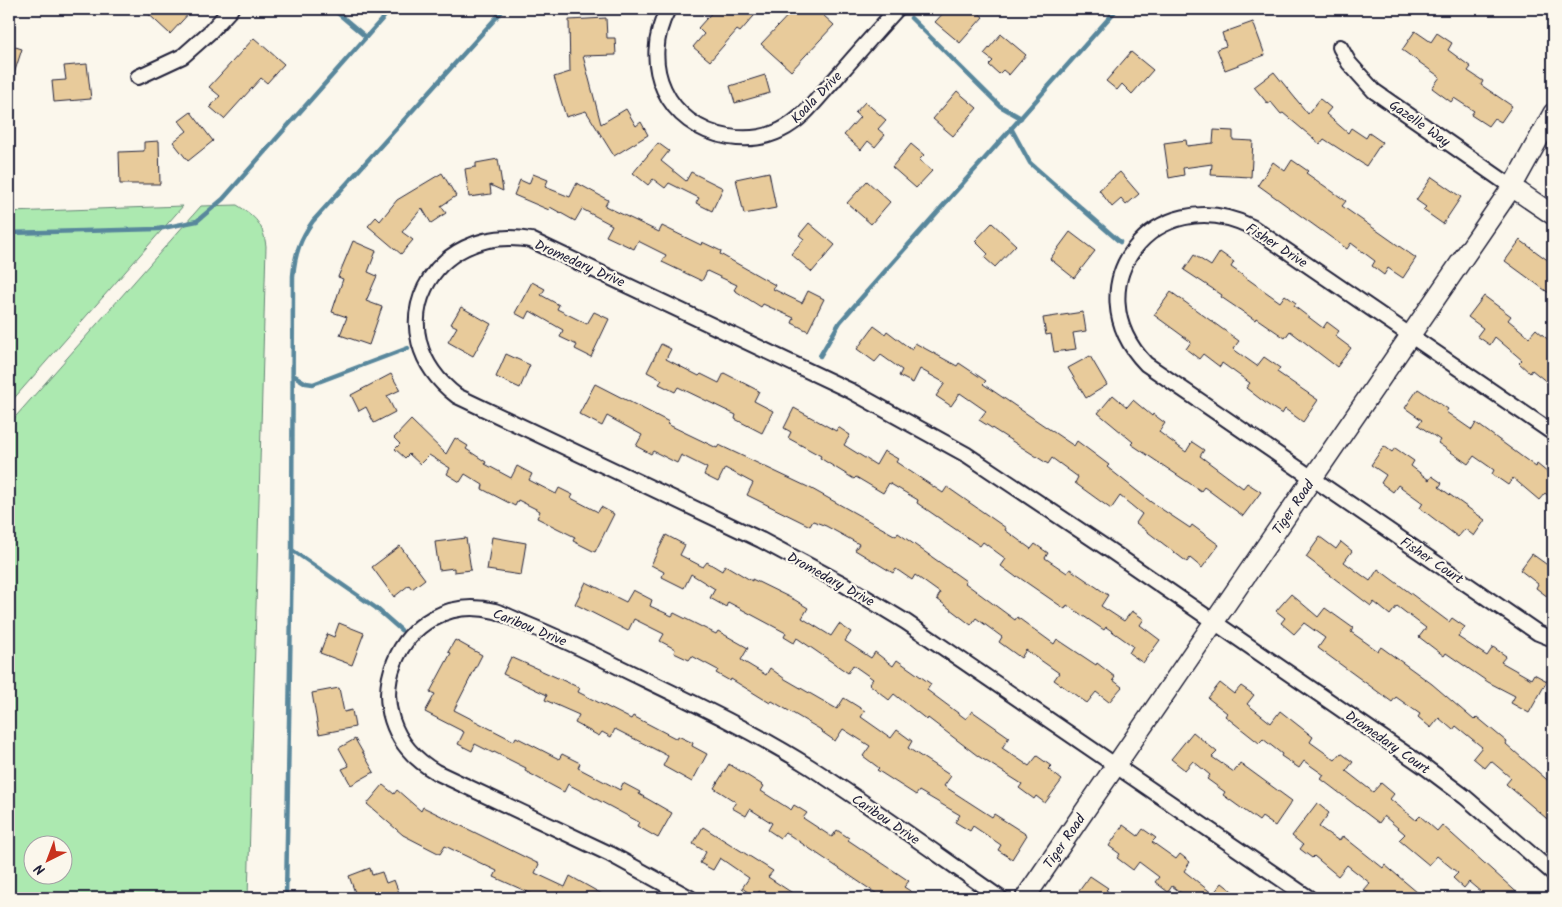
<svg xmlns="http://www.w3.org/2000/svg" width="1562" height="907" font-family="Kalam,sans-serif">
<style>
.green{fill:#ace9b0;stroke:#678676;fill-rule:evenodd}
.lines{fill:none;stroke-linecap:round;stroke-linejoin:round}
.stream{stroke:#59879c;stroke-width:4.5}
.building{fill:#e8cb9b;stroke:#22223b}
.street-casing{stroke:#22223b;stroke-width:18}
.secondary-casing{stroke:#22223b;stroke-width:22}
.street{stroke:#fbf7ec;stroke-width:14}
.secondary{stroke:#fbf7ec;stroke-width:19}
.labels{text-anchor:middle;stroke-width:4.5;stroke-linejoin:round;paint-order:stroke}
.street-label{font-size:14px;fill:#22223b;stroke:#fbf7ec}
</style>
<rect width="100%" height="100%" fill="#fbf7ec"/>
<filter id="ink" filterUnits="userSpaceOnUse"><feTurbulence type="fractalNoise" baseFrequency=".02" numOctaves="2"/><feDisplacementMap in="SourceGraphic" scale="10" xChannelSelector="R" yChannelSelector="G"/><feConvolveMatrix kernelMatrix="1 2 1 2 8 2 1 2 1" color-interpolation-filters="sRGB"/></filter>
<g filter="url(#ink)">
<g class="green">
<path d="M237 205C256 217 263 224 266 246L248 898H9V424L201 206ZM32 844H62V874H32Z"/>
<polygon points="183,206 9,404 9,212"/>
</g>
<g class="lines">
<g class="stream">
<polyline points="333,9 366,37"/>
<polyline points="911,18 1000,106 1021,118"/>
<polyline points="1011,128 1030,163 1120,242"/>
<polyline points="9,233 158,229 197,221 223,199 391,9"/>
<polyline points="820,356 840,322 1117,9"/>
<polyline points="293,375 306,383 313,384 408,348"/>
<polyline points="292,550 376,608 401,630"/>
<path d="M286 898 292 550 293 276C295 254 300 239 313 221L504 9"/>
</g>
</g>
<g class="building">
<polygon points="143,9 193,9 170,34"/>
<polygon points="715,9 760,9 740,32 737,30 710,61 693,47 704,34 698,28"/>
<polygon points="794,9 828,9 823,15 834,25 791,71 761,44"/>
<polygon points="947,9 974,9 983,17 960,43 935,22"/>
<polygon points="606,18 607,38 615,38 616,55 583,56 601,124 626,109 636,126 641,122 648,135 614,156 586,111 566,117 554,77 570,72 569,20"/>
<polygon points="1253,22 1265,55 1225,70 1217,49 1226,46 1222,33"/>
<polygon points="1415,31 1431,42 1437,33 1452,43 1448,50 1471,67 1468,71 1483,81 1481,85 1512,106 1501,122 1494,118 1488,126 1471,115 1474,111 1454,98 1451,102 1432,88 1440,77 1402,50"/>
<polygon points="1001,34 1026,55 1009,75 1003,70 999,74 989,65 993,61 984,54"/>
<polygon points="254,38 284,64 267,83 261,78 224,119 210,107 220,96 209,87"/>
<polygon points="9,45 22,49 11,83 9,82"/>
<polygon points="1131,52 1153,70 1132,94 1122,84 1117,90 1106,81"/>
<polygon points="87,64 91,99 54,102 52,81 66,80 64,66"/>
<polygon points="1274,72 1308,114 1320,99 1331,108 1326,114 1348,133 1351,128 1366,138 1369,133 1382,142 1366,166 1324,139 1320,144 1283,113 1281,114 1271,102 1268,104 1254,87"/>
<polygon points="765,75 770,93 735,103 730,86"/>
<polygon points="957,91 977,108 953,136 933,119"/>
<polygon points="865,102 886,120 878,129 885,135 875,147 868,141 861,150 844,135 860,117 855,113"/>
<polygon points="191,112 213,141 188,161 173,142 187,131 179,121"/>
<polygon points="1214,130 1233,131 1233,140 1253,141 1251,177 1211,175 1212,164 1183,168 1184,175 1169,178 1164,143 1186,140 1187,146 1213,143"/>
<polygon points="159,141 160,184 120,184 119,152 144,151 144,142"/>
<polygon points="658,143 669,151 661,161 686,181 691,172 723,188 712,211 696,203 699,198 669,183 665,188 653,179 648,185 633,173"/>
<polygon points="911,144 924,155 919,160 932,171 916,188 892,167"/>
<polygon points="498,159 503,191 490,185 491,194 469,197 465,169 476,167 476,163"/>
<polygon points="1292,160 1308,171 1306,173 1346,201 1342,206 1416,258 1403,278 1388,268 1384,275 1372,266 1375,261 1351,243 1347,249 1258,185 1273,162 1285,171"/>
<polygon points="769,172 776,208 744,214 736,179"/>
<polygon points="1120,172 1139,194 1126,205 1121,199 1112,207 1099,190"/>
<polygon points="442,173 456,196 441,206 446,213 431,223 422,208 402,232 413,240 401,254 368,226 376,217 380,221 397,200"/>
<polygon points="533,174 548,180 545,187 570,197 577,183 608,200 605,206 659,232 662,226 701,245 702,242 721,251 720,254 775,285 773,289 802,303 808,291 824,299 808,331 792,323 794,318 763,304 761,307 734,290 737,285 707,271 702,281 662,262 666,255 638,241 634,249 606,236 612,225 582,209 575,221 550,207 549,210 514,195 520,180 529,184"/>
<polygon points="1432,177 1461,197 1443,224 1423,210 1426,207 1416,200"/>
<polygon points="867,181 890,202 871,224 847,203"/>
<polygon points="809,223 835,245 812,272 791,254 804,239 799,235"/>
<polygon points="992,223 1016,245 995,267 985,258 988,254 975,241"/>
<polygon points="1070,232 1095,251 1074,278 1050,259"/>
<polygon points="1520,240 1553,264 1553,296 1505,261"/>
<polygon points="353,241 376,251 368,272 377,276 366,301 382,307 369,345 340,335 347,317 332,312 343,279 338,277"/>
<polygon points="1220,252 1234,262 1231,267 1280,302 1285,295 1296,303 1294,306 1323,328 1327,322 1339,331 1335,336 1351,348 1337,367 1290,331 1285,338 1256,318 1255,320 1221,297 1222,295 1184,270 1194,255 1211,266"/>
<polygon points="532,282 545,289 541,295 559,305 557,309 587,324 594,312 609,319 591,357 575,349 577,345 560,337 563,330 530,311 526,319 515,313"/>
<polygon points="1171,292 1239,341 1233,349 1257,366 1264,357 1280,368 1277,372 1318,400 1303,422 1285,409 1282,414 1268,405 1246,388 1250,383 1222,363 1220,367 1203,354 1199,359 1186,349 1191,342 1154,315"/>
<polygon points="1484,296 1511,316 1508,320 1529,337 1536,329 1553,344 1553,387 1532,370 1530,373 1519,363 1522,360 1495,337 1490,345 1477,336 1483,328 1468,317"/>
<polygon points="461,307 491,324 473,356 448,342 457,327 451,324"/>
<polygon points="1083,312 1086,331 1073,333 1076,349 1054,352 1051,334 1046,335 1043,318"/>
<polygon points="874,326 885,334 887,331 912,350 915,343 957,366 959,363 986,381 983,384 1074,446 1077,441 1109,465 1107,467 1151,502 1190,528 1192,525 1219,545 1202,568 1190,558 1187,562 1136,523 1142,514 1120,496 1111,509 1075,483 1078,477 1052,458 1048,464 979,420 986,411 960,393 951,406 936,396 945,383 920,369 913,383 899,376 902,370 881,355 875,362 857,349"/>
<polygon points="661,344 671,349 666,359 699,376 701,374 719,383 724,373 759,391 754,401 773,411 762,433 735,419 736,415 678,387 675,392 659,384 662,380 647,372"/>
<polygon points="506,354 530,365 520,388 496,377"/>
<polygon points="1090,356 1107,385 1086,398 1068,368"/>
<polygon points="391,374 400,390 387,396 395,412 374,423 366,407 359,411 351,395"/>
<polygon points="595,384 669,422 667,424 717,448 719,445 810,488 896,536 898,533 966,581 965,583 1015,620 1017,617 1054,644 1057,639 1096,665 1097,663 1115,677 1113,680 1122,687 1109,702 1096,692 1087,703 1054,680 1059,673 1026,650 1021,658 999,642 1002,637 976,618 971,625 937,599 940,593 915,575 912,580 896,569 893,573 855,550 859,544 826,526 813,521 810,526 747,495 753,483 725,468 718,482 704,475 707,468 681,455 677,463 653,451 651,454 636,446 642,435 607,416 602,426 579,414"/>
<polygon points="1418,389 1448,409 1446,412 1472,430 1476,423 1536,467 1537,464 1553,477 1553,500 1545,493 1539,500 1513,478 1508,485 1492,474 1494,470 1474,456 1468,464 1438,443 1440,440 1418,425 1422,420 1405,408"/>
<polygon points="1113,395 1127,407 1133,400 1152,416 1153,414 1165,423 1159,432 1186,452 1192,442 1204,450 1200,456 1243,488 1247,483 1261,492 1243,516 1204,487 1201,491 1131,444 1133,442 1098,413"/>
<polygon points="794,408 836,431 838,427 850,435 844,445 876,465 884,451 898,459 896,462 943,493 947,487 1006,528 1005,530 1031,549 1035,544 1048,553 1045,558 1067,573 1070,569 1108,595 1101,606 1124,621 1132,611 1144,619 1140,625 1160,640 1143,663 1129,653 1133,646 1106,627 1104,630 1067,605 1065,609 1017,576 1016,577 1001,566 1006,559 983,542 980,546 917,503 918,500 889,483 883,493 856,477 854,479 820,458 821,456 788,438 791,432 784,428"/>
<polygon points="411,420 446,454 455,438 468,446 466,449 486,462 485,464 511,478 517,466 532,474 529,480 556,494 559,488 573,495 571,498 598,512 601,507 614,514 595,552 573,541 575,537 537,518 540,511 518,500 515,506 482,489 483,485 465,474 460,482 447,474 450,468 429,455 420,464 409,454 405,458 395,449 400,444 394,438"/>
<polygon points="1384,446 1392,452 1395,448 1414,461 1411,466 1429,480 1432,476 1442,483 1439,487 1485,520 1474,536 1465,529 1458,537 1420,508 1423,503 1398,485 1393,492 1381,483 1386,475 1371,465"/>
<polygon points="666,535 685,545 680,555 703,567 707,562 722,571 725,565 752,581 752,579 795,600 808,608 802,618 831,636 839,624 851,632 845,641 871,658 875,652 893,666 897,660 931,684 927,690 966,719 972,711 1009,737 1002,748 1029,766 1037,756 1051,766 1048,769 1062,780 1045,803 1036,796 1034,799 1019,788 1022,784 978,756 928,718 927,720 894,694 889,700 869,684 873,679 853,665 848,673 797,638 794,643 784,637 786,633 728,602 726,607 710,598 715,589 691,574 684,588 662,577 664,572 651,565"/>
<polygon points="492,537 526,543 521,575 487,570"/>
<polygon points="1320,537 1336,549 1341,542 1352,551 1344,562 1370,581 1378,569 1449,622 1452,618 1465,627 1458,637 1487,656 1493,647 1506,656 1501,662 1531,679 1534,674 1547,681 1529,713 1511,703 1515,696 1488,682 1446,653 1444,656 1419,637 1426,628 1397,606 1390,615 1374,602 1371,606 1306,557"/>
<polygon points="466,538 471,570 454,572 454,568 439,570 435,542"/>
<polygon points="400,546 425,579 412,589 409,585 394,597 372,567"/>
<polygon points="1532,554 1553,569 1553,590 1548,597 1536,588 1538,584 1520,570"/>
<polygon points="586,582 626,602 633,590 652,600 650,606 672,616 674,613 716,634 718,631 748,648 741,660 766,675 770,668 785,679 837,709 844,698 865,711 861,717 891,738 897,730 912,741 908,748 951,776 944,786 992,817 994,814 1027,835 1012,859 998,850 1001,845 973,826 970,831 955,822 960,815 919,791 916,795 877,770 879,768 863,756 870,746 843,729 835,741 822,732 823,731 772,701 770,703 731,679 730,681 716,673 718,670 692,656 689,660 674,653 675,649 660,641 664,634 634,619 628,631 575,604"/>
<polygon points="1291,594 1318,617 1325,608 1353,628 1351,632 1378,651 1381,647 1432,684 1474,720 1477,717 1507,742 1506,744 1553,785 1553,824 1506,784 1511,778 1491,761 1485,768 1473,758 1482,747 1456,726 1453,730 1439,718 1431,728 1418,717 1420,714 1396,697 1392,702 1318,648 1325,638 1304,623 1294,634 1281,623 1285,618 1276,611"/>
<polygon points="339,623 364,633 352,665 320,653 327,634 334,637"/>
<polygon points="455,640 482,655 454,710 514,741 516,737 559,759 562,754 580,763 578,768 620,790 623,783 640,792 639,794 672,813 658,838 637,826 639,822 568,784 564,792 525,771 526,768 494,752 493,753 475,744 472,751 458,744 464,732 425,712 435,694 430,692 451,653 448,652"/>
<polygon points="511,657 580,688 578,692 631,719 633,716 677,739 678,736 693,743 692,746 707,754 692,782 663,766 668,756 615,729 611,737 602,732 599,736 575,723 579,715 545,700 547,695 503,674"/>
<polygon points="1220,683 1234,694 1241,686 1254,695 1247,704 1271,723 1280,711 1313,737 1310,742 1335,760 1341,753 1353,762 1346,771 1373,792 1381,783 1394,794 1390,799 1416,820 1420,816 1437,831 1442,825 1523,898 1488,898 1469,882 1464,888 1453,878 1458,873 1437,856 1429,865 1399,840 1405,834 1384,816 1379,823 1321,779 1324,775 1304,761 1299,768 1281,756 1282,754 1263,739 1259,743 1225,716 1227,713 1208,698"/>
<polygon points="339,688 344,712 352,710 355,727 319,734 312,693"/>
<polygon points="1193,732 1217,752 1212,757 1234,772 1240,763 1292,801 1275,826 1262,817 1259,821 1223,795 1225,792 1207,779 1210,775 1193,761 1185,770 1171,759"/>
<polygon points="355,739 374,772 351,785 342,769 349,766 339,748"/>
<polygon points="729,764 764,786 761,791 791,810 794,805 807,813 803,818 832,837 837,830 849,838 848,840 909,881 904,887 921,898 883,898 785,832 780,838 768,830 772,823 750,809 746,816 732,808 736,802 714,788"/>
<polygon points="383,785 394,794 397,790 421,811 423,807 539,864 535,873 565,887 570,876 609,898 541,898 494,877 497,871 445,846 440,854 403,835 367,804"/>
<polygon points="1317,803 1329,813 1319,827 1339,841 1343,836 1383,868 1385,865 1424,898 1373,898 1364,890 1370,883 1347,865 1338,876 1314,856 1312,858 1300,849 1303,845 1292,836"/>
<polygon points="1123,825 1138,836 1143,829 1156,838 1152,842 1176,859 1180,854 1190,862 1184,871 1213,894 1222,883 1241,898 1188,898 1172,886 1168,892 1155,882 1159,877 1139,862 1133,870 1117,858 1120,854 1109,846"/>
<polygon points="703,827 773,871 768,877 800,898 769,898 759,891 755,897 742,888 749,878 720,858 713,870 700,863 706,852 693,844"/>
<polygon points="370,868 372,875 382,872 386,883 394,880 401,898 357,898 349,876"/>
<polygon points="1090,876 1108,888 1106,890 1118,898 1074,898"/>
</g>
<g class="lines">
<g class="street-casing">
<g id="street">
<path d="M668 9C639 64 666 126 729 137 747 140 765 138 781 130 804 119 819 96 836 78 856 55 876 32 897 9"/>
<polyline points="1340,47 1349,63 1374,91 1512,187"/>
<polyline points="138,77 183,56 210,32 231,9"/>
<path d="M1553 433 1252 227C1154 179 1072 287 1146 364L1538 633 1553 639"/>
<path d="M690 898 610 854 436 772C342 717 400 587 495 611 505 614 516 620 526 624 558 637 589 652 621 668 685 699 750 729 810 767 875 809 937 854 1000 898"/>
<path d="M1309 898 906 622 845 585 761 540 457 396C374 333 430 222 531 240L851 391 967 455 1111 551 1425 767 1465 797 1553 873"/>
</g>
</g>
<g class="secondary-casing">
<g id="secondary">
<polyline points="1512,187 1553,215"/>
<path id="s1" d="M1025 898 1512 187 1553 113"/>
</g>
</g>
<use href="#street" class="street"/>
<use href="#secondary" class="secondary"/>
</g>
</g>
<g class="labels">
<g class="street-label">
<text transform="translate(816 97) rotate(-46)" y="5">Koala Drive</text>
<text transform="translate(1420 123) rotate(35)" y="5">Gazelle Way</text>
<text transform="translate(1277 245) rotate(33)" y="5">Fisher Drive</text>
<text transform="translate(580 263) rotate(24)" y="5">Dromedary Drive</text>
<text dy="5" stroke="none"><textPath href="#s1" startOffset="474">Tiger Road</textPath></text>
<text transform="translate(1432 560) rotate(34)" y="5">Fisher Court</text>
<text transform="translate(831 579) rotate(29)" y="5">Dromedary Drive</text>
<text transform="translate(530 627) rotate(22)" y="5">Caribou Drive</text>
<text transform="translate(1388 742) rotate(35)" y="5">Dromedary Court</text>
<text transform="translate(886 819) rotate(34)" y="5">Caribou Drive</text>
<text dy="5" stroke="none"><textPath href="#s1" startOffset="69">Tiger Road</textPath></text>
</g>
</g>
<rect width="1562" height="907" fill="none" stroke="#fbf7ec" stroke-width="30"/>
<rect x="15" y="15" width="1532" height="877" fill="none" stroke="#22223b" stroke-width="2" filter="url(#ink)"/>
<g transform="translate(48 860) rotate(222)"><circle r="24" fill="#fbf7ec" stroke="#a4a2a5"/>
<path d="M0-4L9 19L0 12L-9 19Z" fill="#c8321e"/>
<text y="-8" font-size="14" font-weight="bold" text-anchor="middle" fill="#22223b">N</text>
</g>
</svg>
